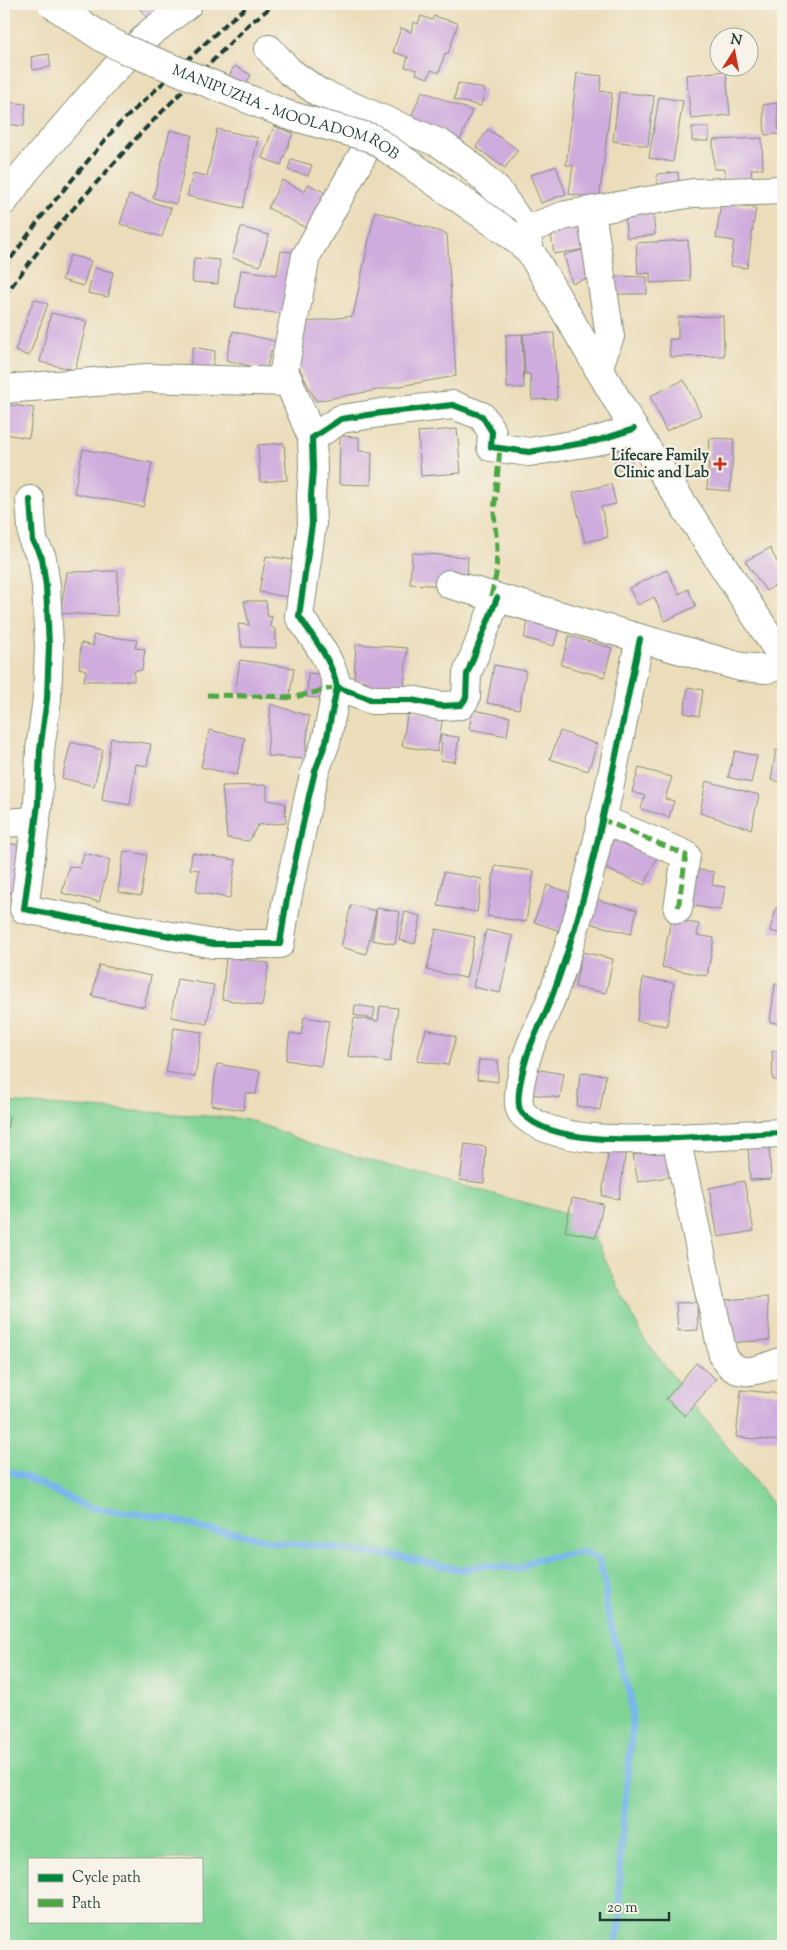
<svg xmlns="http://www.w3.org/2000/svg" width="787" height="1950" font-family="'Sorts Mill Goudy',serif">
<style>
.green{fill:#7fd395;stroke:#4f8864;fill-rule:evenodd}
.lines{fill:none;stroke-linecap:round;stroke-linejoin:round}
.stream{stroke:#79b6eb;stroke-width:7}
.building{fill:#cfacde}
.minor-casing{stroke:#858d77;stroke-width:30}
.secondary-casing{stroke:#858d77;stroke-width:30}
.minor{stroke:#fff;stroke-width:28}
.secondary{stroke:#fff;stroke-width:28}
.rail{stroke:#1f3d34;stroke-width:4;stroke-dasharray:8 4;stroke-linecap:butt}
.secondary-bridge-casing{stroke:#858d77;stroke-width:30;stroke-linecap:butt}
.secondary-bridge{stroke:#fff;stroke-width:28}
.quiet{stroke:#4fa644;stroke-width:5;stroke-dasharray:10 5;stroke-linecap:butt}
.cycleway-casing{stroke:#f7f3e8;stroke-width:9}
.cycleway{stroke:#00873e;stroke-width:6}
.poi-dot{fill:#c8321e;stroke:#f7f3e8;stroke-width:2}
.labels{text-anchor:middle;stroke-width:4.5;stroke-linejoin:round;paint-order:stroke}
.street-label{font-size:15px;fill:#1f3d34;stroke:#f7f3e8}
.poi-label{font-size:15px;font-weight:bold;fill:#1f3d34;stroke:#f7f3e8;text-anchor:end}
</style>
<rect width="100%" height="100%" fill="#f7f3e8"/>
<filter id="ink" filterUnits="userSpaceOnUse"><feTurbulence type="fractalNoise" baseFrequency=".02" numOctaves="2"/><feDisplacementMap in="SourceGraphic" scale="10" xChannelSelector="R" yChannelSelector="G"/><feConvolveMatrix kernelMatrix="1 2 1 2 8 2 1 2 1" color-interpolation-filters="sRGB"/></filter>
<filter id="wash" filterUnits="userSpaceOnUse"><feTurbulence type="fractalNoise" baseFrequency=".0096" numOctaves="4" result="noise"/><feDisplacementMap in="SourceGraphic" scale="20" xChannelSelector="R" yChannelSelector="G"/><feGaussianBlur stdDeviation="1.12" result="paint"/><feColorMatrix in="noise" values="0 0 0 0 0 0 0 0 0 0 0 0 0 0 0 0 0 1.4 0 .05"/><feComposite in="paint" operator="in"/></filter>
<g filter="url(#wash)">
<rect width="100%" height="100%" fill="#ebddba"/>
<path class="green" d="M4 1102 247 1119 317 1146 585 1219 644 1339 783 1518V1946H4ZM29 1859H201V1921H29Z"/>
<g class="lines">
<polyline class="stream" points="4,1470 26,1477 87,1507 168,1518 207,1530 236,1533 278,1543 322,1546 357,1552 392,1555 462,1570 486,1565 520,1569 534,1560 584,1552 599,1560 606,1587 606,1606 623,1673 631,1695 632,1728 620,1854 619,1889 621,1920 616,1938 617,1946"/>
</g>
<g id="blocks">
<g class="building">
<polygon points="138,4 180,4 153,26 137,5"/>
<polygon points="781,4 783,4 783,45 777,43"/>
<polygon points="421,16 432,20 434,16 458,23 448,54 445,53 439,73 431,70 428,78 416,74 417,70 405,67 408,57 393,52 401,28 411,32 414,22 418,24"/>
<polygon points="4,45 8,61 4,62"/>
<polygon points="49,54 51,67 33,70 31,57"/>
<polygon points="234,66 251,75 242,91 226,83"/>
<polygon points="726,71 730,115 691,119 686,75"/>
<polygon points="577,73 602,76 600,91 612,93 599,200 590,197 569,194 573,165 566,165"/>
<polygon points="458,83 485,89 481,106 454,100"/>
<polygon points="422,91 472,111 459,143 409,122"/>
<polygon points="619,92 654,96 648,146 613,141"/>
<polygon points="659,97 683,101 673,162 649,158"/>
<polygon points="4,102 26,104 24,126 4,124"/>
<polygon points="777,103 779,134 765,135 763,105"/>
<polygon points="274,126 293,133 281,165 262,158"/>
<rect x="692" y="127" width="17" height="14"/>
<polygon points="217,129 258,138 243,208 187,196 193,173 207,176"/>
<polygon points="488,129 518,150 505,168 476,147"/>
<polygon points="170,130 192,135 176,204 153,198"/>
<polygon points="762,138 763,169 751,169 752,177 725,178 725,169 714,169 713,140"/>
<polygon points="291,159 312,165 308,176 288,170"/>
<polygon points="556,166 566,194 541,203 530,175"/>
<polygon points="678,172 679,188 658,190 657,174"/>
<polygon points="282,180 305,192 308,184 328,194 310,230 268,208"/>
<polygon points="129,195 171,208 162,237 120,224"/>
<polygon points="721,202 756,208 747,268 730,266 734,241 716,238"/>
<polygon points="653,210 655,235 627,238 624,213"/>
<polygon points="375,211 447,234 456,376 316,401 278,326 353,316"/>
<polygon points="588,221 593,248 554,254 550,227"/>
<polygon points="241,227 269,235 260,266 232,258"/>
<polygon points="688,240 690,281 650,283 650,273 638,274 636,243"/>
<polygon points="589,248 597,276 572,283 564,255"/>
<polygon points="281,251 298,253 288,315 235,307 241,270 277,275"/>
<polygon points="70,255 91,261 83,286 62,280"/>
<polygon points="194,258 220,260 218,284 192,282"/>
<polygon points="94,268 113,272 108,297 88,293"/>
<polygon points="616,276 647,277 647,294 616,294"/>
<polygon points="34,299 48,304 29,356 15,351"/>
<polygon points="51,313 87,321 75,370 40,362"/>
<polygon points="723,316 724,356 670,357 669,339 678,339 678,317"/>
<polygon points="233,331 282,343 280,352 271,350 266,370 226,360"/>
<polygon points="554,333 557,399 532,400 530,374 525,374 523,334"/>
<polygon points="522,334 524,388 507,388 506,335"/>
<polygon points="193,347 215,351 211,377 189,373"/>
<polygon points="684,380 701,415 666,431 650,396"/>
<polygon points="4,404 34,408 29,438 4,434"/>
<polygon points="457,429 461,473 421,476 418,432"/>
<polygon points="340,436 359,437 359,451 372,452 371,485 339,484"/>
<polygon points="710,438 734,439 730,491 707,489"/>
<polygon points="284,443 287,480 260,482 258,445"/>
<polygon points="83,449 152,463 143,507 74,493"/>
<polygon points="631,450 632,468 616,470 614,451"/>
<polygon points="611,484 616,504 601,507 608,537 585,542 573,493"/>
<polygon points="770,548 783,574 783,581 766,591 745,561"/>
<polygon points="412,553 468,557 466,587 410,584"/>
<polygon points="266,556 294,560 288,597 259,592"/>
<polygon points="667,570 679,594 688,589 696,606 665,621 654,597 638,605 629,588"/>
<polygon points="118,571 117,616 60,613 67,572"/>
<polygon points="244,601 266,601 268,617 272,616 270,626 276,630 276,648 242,647 238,624 249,625"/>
<polygon points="529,619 559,627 554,646 524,638"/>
<polygon points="93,635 137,640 135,648 145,649 142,670 134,671 134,681 84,681 86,670 79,668 81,643 93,646"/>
<polygon points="569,636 612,648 604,677 561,665"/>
<polygon points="356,644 407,648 404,692 366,689 366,681 354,680"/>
<polygon points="240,660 294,668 289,700 235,693"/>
<polygon points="494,665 526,671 519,709 487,703"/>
<polygon points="308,673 329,675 326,699 307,697"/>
<polygon points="688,687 703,690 699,716 684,713"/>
<polygon points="271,704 309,716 305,759 267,756"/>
<polygon points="473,710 510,717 507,736 469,729"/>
<polygon points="408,711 443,716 437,752 402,746"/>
<polygon points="209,730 245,738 237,775 201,767"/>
<polygon points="560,731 597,744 588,771 550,759"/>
<polygon points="441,735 459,737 455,762 440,760 442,743 440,742"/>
<polygon points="111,738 151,744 147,766 136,764 130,805 102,800"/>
<polygon points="71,742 103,750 94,786 62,778"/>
<polygon points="776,750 783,752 783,782 771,780"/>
<polygon points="735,751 757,756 751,783 728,777"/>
<polygon points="639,768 672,777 665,799 674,801 669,817 641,809 645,796 632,792"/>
<polygon points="706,781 759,795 751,829 700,813"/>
<polygon points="267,785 267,800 285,803 286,823 258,825 249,841 227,838 222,786"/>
<polygon points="613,834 658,854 645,885 599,866"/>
<polygon points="4,842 32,848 21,895 4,891"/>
<polygon points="124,851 147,855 141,896 118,892"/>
<polygon points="84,853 110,860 99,902 62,893 69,866 80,868"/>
<polygon points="192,853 236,860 230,898 196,892 199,870 190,869"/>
<polygon points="495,866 534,871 526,922 487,916"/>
<polygon points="693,869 714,872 712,885 725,887 721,910 687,905"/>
<polygon points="444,872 482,879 477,912 438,906"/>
<polygon points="547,885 577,895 563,932 534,922"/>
<polygon points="587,897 637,910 631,934 581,921"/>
<polygon points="351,905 376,911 366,954 341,947"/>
<polygon points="377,908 400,912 395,944 372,940"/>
<polygon points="776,908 783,910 783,934 770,931"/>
<polygon points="405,912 421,916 415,944 399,940"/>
<polygon points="671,919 699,924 697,935 714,938 707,976 662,967"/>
<polygon points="436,929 475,937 466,978 427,970"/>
<polygon points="486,930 513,936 500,993 473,987"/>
<polygon points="582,952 613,959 606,993 575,987"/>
<polygon points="226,957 269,963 262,1006 222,999"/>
<polygon points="99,965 151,976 144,1007 92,996"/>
<polygon points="643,978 674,983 667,1026 637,1021"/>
<polygon points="177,979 214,985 207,1024 171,1017"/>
<polygon points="775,984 783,985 783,1024 770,1022"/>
<polygon points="355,1005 375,1008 373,1019 354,1015"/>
<polygon points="380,1006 398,1008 390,1062 348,1056 354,1018 378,1021"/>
<polygon points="304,1017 329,1021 321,1066 286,1060 290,1033 301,1035"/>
<polygon points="174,1028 202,1032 195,1077 166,1072"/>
<polygon points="426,1029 456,1037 448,1065 417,1061"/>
<polygon points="772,1051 783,1051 783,1080 773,1080"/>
<polygon points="479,1060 498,1061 498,1082 477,1079"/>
<polygon points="217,1064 260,1071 256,1094 246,1093 243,1110 211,1105"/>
<polygon points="535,1069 564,1074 560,1098 531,1094"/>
<polygon points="580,1073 606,1075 600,1110 577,1106"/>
<polygon points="4,1115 9,1116 6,1136 4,1135"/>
<polygon points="465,1144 486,1147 484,1183 460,1180"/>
<polygon points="769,1145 771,1179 750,1180 748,1146"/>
<polygon points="609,1147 626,1150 619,1199 602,1196"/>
<polygon points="668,1148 674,1176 638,1182 633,1155"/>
<polygon points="744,1181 754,1231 718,1237 709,1188"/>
<polygon points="572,1198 603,1204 596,1237 565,1231"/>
<polygon points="781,1227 783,1228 783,1263 780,1263"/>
<polygon points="767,1297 770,1340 725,1343 722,1300"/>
<polygon points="697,1302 698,1330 678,1331 676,1303"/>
<polygon points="696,1363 716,1379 685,1416 666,1399"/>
<polygon points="741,1390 783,1394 780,1441 736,1437"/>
</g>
</g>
</g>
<g filter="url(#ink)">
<use href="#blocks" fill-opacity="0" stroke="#858d77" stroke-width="1"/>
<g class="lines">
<g class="minor-casing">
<g id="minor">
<polyline points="269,49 289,71 318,92 441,144 469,164 498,191 525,230 530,251"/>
<polyline points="4,201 24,173 108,76 150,33 188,4"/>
<polyline points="591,211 610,336 598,368"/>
<polyline points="525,230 566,215 693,193 783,190"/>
<polyline points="4,389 147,378 289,382"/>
<polyline points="312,438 284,370 306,256 372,138"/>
<polyline points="30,500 33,541 42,558 46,586 49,646 47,699 40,750 38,804 24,909 214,944 280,944 286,904 309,796 315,771 326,742 337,687 372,700 411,700 441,706 461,705 466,698 467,674 497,598"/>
<polyline points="449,584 741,667 766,669 783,665"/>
<path d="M640 639C615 755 595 880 554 991 548 1008 540 1024 533 1040 527 1053 512 1102 522 1113 554 1148 652 1139 696 1137 725 1136 754 1134 783 1133"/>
<path d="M337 687C333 662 313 637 299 616L312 524 311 496 313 469 312 438 341 419 381 413 453 405 482 416 492 432 491 447 529 452 596 441 634 429"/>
<polyline points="601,819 686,855 678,909"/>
<polyline points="4,823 36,821"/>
<path d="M676 1138 723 1355C737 1382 760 1369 783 1361"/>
</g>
</g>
<g class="secondary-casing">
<polyline id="secondary" points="510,234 530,251 634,429 783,658"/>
</g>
<use href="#minor" class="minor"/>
<use href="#secondary" class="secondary"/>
<g class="rail">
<polyline points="4,268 42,216 116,127 228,22 250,4"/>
<polyline points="4,296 56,228 140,134 249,24 275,4"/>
</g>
<g class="secondary-bridge-casing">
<g id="secondary-bridge">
<path id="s1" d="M52 4 103 38 124 49 288 115 372 138 510 234"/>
</g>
</g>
<use href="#secondary-bridge" class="secondary-bridge"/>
<g class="quiet">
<polyline points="491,596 496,575 497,548 494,512 500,448"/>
<polyline points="207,695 295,697 337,687"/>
<polyline points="601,819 686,855 678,909"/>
</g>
<g class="cycleway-casing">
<g id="cycleway">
<polyline points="30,500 33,541 42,558 46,586 49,646 47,699 40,750 38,804 24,909 214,944 280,944 286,904 309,796 315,771 326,742 337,687 372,700 411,700 441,706 461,705 466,698 467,674 497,598"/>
<path d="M640 639C615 755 595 880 554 991 548 1008 540 1024 533 1040 527 1053 512 1102 522 1113 554 1148 652 1139 696 1137 725 1136 754 1134 783 1133"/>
<path d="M337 687C333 662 313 637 299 616L312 524 311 496 313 469 312 438 341 419 381 413 453 405 482 416 492 432 491 447 529 452 596 441 634 429"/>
</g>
</g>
<use href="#cycleway" class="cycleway"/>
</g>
</g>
<path class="poi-dot" d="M717.5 456.5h5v5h5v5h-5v5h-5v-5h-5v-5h5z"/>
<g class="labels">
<g class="street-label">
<text dy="5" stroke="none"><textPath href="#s1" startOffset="259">MANIPUZHA - MOOLADOM ROB</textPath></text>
</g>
<g class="poi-label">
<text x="709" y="460">Lifecare Family<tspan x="709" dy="17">Clinic and Lab</tspan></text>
</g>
</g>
<rect width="787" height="1950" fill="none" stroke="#f7f3e8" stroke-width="20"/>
<rect x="28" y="1858" width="175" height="65" fill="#f7f3e8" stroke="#a1aaa0"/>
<rect x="38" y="1874" width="25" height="8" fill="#00873e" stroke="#a1aaa0"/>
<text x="72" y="1882" font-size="15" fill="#1f3d34">Cycle path</text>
<rect x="38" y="1899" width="25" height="8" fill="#4fa644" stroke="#a1aaa0"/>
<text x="72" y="1908" font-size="15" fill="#1f3d34">Path</text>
<g transform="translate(734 52) rotate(11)"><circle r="24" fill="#f7f3e8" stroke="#a1aaa0"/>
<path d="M0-4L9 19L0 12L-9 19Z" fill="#c8321e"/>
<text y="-8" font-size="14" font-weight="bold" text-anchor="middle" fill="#1f3d34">N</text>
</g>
<path d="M600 1912v8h69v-8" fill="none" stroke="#1f3d34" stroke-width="2.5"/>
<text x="607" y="1912" font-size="15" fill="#1f3d34" stroke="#f7f3e8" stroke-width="4" paint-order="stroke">20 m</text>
</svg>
